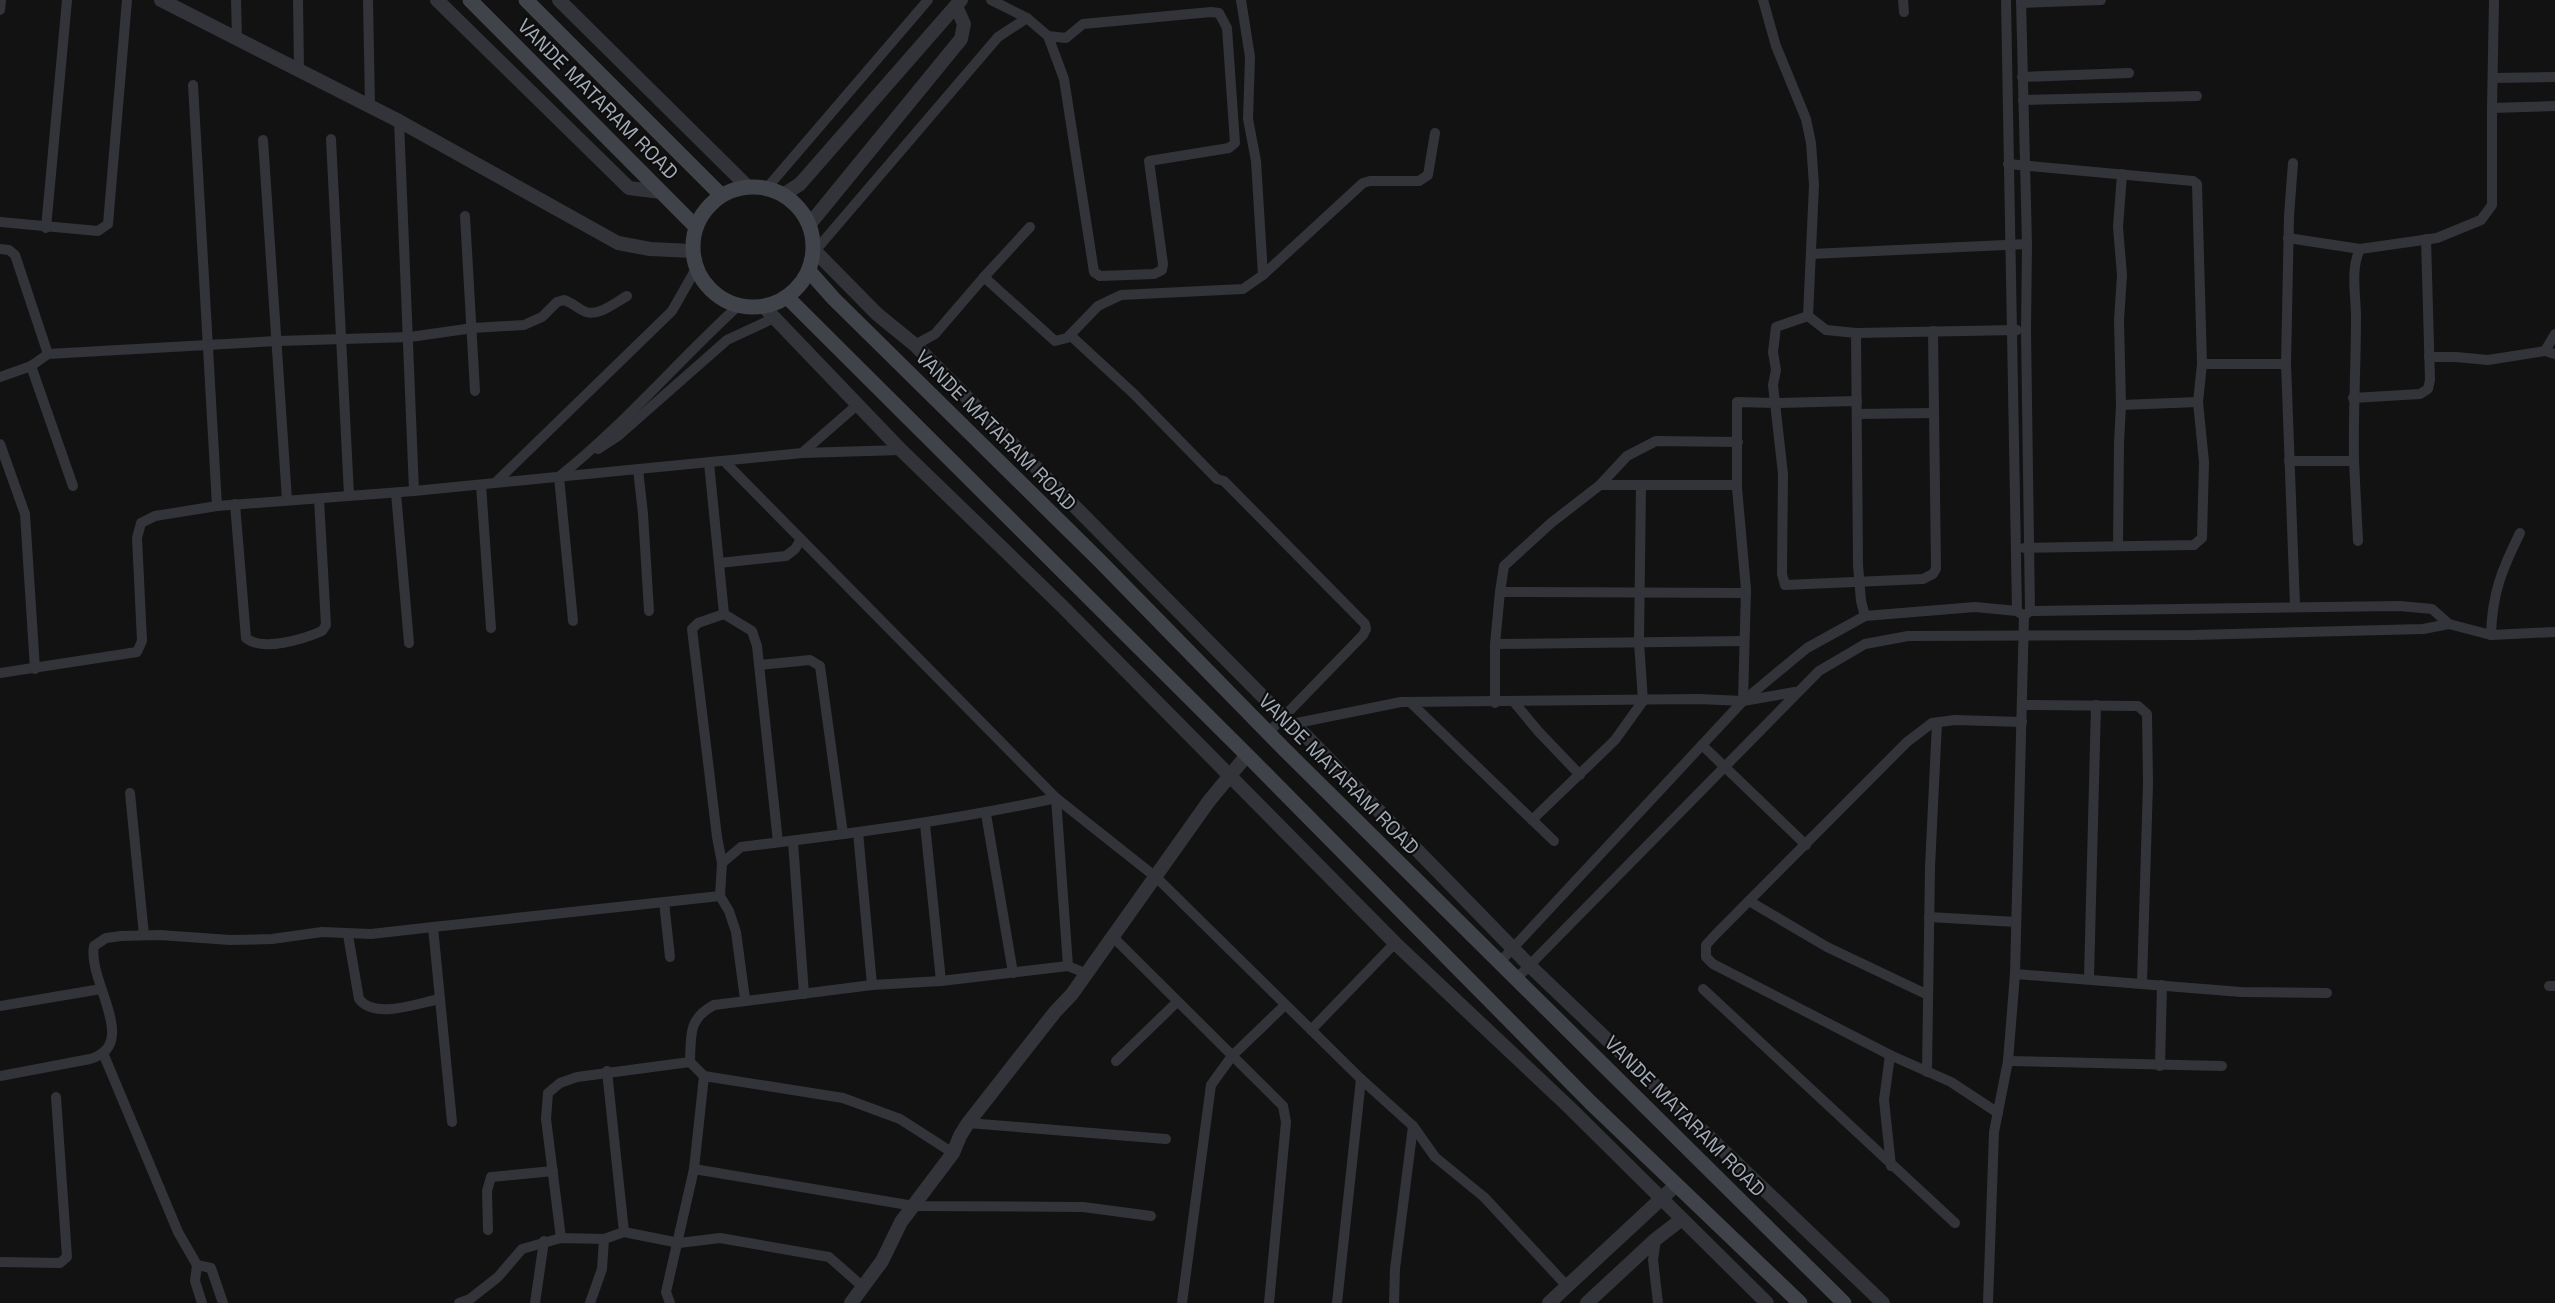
<svg xmlns="http://www.w3.org/2000/svg" width="2555" height="1303" font-family="'Space Grotesk',sans-serif">
<style>
.lines{fill:none;stroke-linecap:round;stroke-linejoin:round}
.minor{stroke:#323439;stroke-width:10}
.tertiary{stroke:#323439;stroke-width:14}
.secondary{stroke:#404349;stroke-width:15}
.labels{text-anchor:middle;stroke-width:4.5;stroke-linejoin:round;paint-order:stroke}
.street-label{font-size:20px;fill:#a2aab5;stroke:#0d0d0e}
</style>
<rect width="100%" height="100%" fill="#121213"/>
<g class="lines">
<g class="minor">
<polyline points="236,0 237,38"/>
<polyline points="298,0 299,70"/>
<polyline points="368,0 370,106"/>
<polyline points="991,0 1027,18 1048,36 1064,79 1094,272 1100,276 1154,274 1162,270 1163,264 1149,161 1229,148 1235,143 1227,28 1219,13 1211,12 1083,24 1066,38 1048,36"/>
<polyline points="1241,0 1250,57 1248,119 1256,161 1263,275"/>
<polyline points="1903,0 1904,12"/>
<polyline points="2006,0 2017,611"/>
<polyline points="2021,0 2027,244 2026,331 2030,611"/>
<polyline points="2021,3 2101,0"/>
<polyline points="0,10 1,0"/>
<polyline points="2022,77 2129,73"/>
<polyline points="2493,78 2555,77"/>
<polyline points="193,85 217,506"/>
<polyline points="2023,100 2197,96"/>
<polyline points="2492,108 2494,0"/>
<polyline points="399,121 414,491"/>
<polyline points="331,139 349,495"/>
<polyline points="263,140 287,500"/>
<polyline points="2293,163 2289,216 2286,364 2295,606"/>
<polyline points="2008,164 2193,181 2197,184 2202,364 2286,364"/>
<polyline points="766,189 928,0"/>
<polyline points="465,216 475,391"/>
<polyline points="0,222 98,231 108,224 127,0"/>
<polyline points="46,228 67,0"/>
<polyline points="2288,238 2360,249"/>
<polyline points="0,249 9,250 15,255 48,354"/>
<polyline points="815,251 998,37 1027,18"/>
<polyline points="1811,254 2027,244"/>
<polyline points="984,277 1030,227"/>
<polyline points="1808,316 1826,330 1856,333 1858,565 1861,601 1865,616"/>
<polyline points="1856,333 2017,330"/>
<polyline points="2555,334 2545,351 2555,354"/>
<polyline points="1070,335 1134,394 1217,479 1224,481 1365,624 1366,629 1363,635 1268,733"/>
<polyline points="915,345 935,334 984,277 1055,341 1067,338 1098,306 1121,295 1243,289 1263,275 1363,183 1370,181 1419,181 1428,175 1435,133"/>
<polyline points="2429,357 2456,357 2488,360 2545,351"/>
<polyline points="31,366 73,486"/>
<path d="M0 377 31 366 48 354 277 341 410 337 473 328 524 325 542 317 557 302 564 300C573 303 578 309 586 312 600 316 616 302 627 296"/>
<polyline points="2353,398 2420,394 2428,389 2430,380 2426,239"/>
<polyline points="1857,401 1775,403 1783,474 1782,574 1785,585 1923,579 1933,574 1936,569 1933,331"/>
<polyline points="2121,405 2198,402"/>
<polyline points="1857,414 1934,413"/>
<polyline points="0,444 25,514 35,669"/>
<polyline points="598,449 618,436 727,340 774,318"/>
<polyline points="802,453 857,405"/>
<path d="M2289 461H2354C2353 413 2356 365 2356 317 2356 294 2350 270 2360 249L2437 238 2481 220 2492 205V108L2555 106"/>
<polyline points="2354,461 2358,541"/>
<polyline points="725,462 1056,798 1068,966"/>
<polyline points="709,463 724,614 752,631 757,646 778,842"/>
<polyline points="638,469 643,514 649,611"/>
<path d="M560 476C624 425 678 361 738 306"/>
<polyline points="559,477 573,621"/>
<polyline points="495,483 672,311 697,267"/>
<polyline points="481,485 491,628"/>
<polyline points="1600,485 1627,456 1656,441 1738,442"/>
<polyline points="396,493 409,643"/>
<path d="M235 504 246 638C262 652 304 639 322 631L326 625 319 499"/>
<polyline points="2118,545 2119,443 2121,405 2119,320 2122,275 2118,227 2122,174"/>
<polyline points="2024,548 2194,545 2202,538 2204,462 2198,402 2202,364"/>
<polyline points="719,563 786,556 795,549 801,539"/>
<polyline points="1500,592 1504,566 1551,523 1600,485 1641,485"/>
<path d="M2491 635C2492 594 2502 569 2520 533"/>
<polyline points="1495,644 1500,592 1746,593"/>
<polyline points="759,665 810,660 820,666 843,834"/>
<polyline points="0,673 137,652 142,641 137,538 141,523 155,516 217,506 414,491 802,453 901,450"/>
<polyline points="1743,701 1746,589 1737,488 1737,402 1775,403 1773,385 1776,370 1773,352 1776,327 1808,316 1814,185 1811,143 1806,119 1776,46 1763,0"/>
<polyline points="1410,702 1554,841"/>
<polyline points="1514,702 1538,731 1580,775"/>
<polyline points="1495,703 1495,644 1744,641"/>
<polyline points="2023,705 2138,706 2147,714 2148,783 2142,983"/>
<polyline points="1292,724 1401,702 1699,699 1743,701 1795,692"/>
<polyline points="1702,745 1806,845"/>
<polyline points="130,793 144,935"/>
<polyline points="986,814 1013,973"/>
<polyline points="1532,820 1615,740 1643,701 1639,642 1641,485 1737,485"/>
<polyline points="925,824 941,981"/>
<polyline points="858,832 872,985"/>
<polyline points="793,842 804,994"/>
<polyline points="722,863 717,837 692,629 698,623 724,614"/>
<polyline points="1749,901 1827,947 1928,995"/>
<polyline points="664,902 670,957"/>
<polyline points="1929,917 2016,922"/>
<polyline points="433,927 720,896"/>
<path d="M348 935 359 999C375 1020 418 1003 440 999"/>
<polyline points="1114,938 1283,1106 1286,1122 1269,1303"/>
<polyline points="1499,963 1743,701 1807,648 1865,616 1975,607 2017,611 2024,616 2030,611 2400,606 2432,609 2449,624"/>
<polyline points="2015,974 2241,992 2327,993"/>
<polyline points="2089,978 2096,705"/>
<polyline points="1516,979 1819,671 1865,644 1908,636 2194,635 2423,629 2449,624 2491,635 2555,632"/>
<polyline points="2549,986 2555,986"/>
<polyline points="1703,989 1955,1223"/>
<path d="M745 999 736 932 729 911 720 896 722 863 741 847C847 834 952 821 1056 798L1157 878 1361 1079 1413 1126 1435 1157 1484 1197 1566 1285"/>
<polyline points="0,1006 101,989"/>
<polyline points="1311,1030 1395,943"/>
<polyline points="103,1053 178,1232 197,1265 195,1281 202,1303"/>
<polyline points="1890,1055 1884,1100 1891,1166"/>
<polyline points="1116,1061 1177,1002"/>
<polyline points="2008,1061 2222,1066"/>
<polyline points="2160,1066 2162,985"/>
<polyline points="607,1071 624,1232"/>
<polyline points="1927,1072 1930,867 1937,723"/>
<path d="M0 1076 90 1059C141 1045 87 981 94 946L106 938 121 936 160 935 230 940 272 939 322 932 371 934 433 927 452 1122"/>
<path d="M704 1076 690 1062C691 1035 688 1019 714 1005L872 985 941 981 1068 966 1085 973"/>
<polyline points="1998,1113 1951,1082 1890,1055 1713,964 1706,957 1706,945 1716,934 1907,742 1932,723 1955,720 2022,722"/>
<polyline points="968,1123 1166,1139"/>
<polyline points="694,1169 914,1206 1083,1207 1151,1216"/>
<polyline points="488,1230 487,1191 491,1177 553,1171"/>
<polyline points="561,1238 546,1119 548,1093 560,1083 577,1077 690,1062"/>
<polyline points="1656,1239 1653,1260 1658,1303"/>
<polyline points="0,1262 60,1263 67,1257 56,1097"/>
<polyline points="197,1265 211,1268 223,1303"/>
<polyline points="459,1303 470,1299 498,1277 522,1249 561,1238 604,1239 624,1232 679,1243 720,1238 829,1257 863,1287"/>
<polyline points="535,1303 544,1241"/>
<polyline points="590,1303 602,1269 604,1239"/>
<polyline points="670,1303 666,1292 694,1169 704,1076 843,1098 900,1119 953,1153"/>
<polyline points="1182,1303 1211,1085 1232,1056 1285,1005"/>
<polyline points="1337,1303 1361,1079"/>
<polyline points="1394,1303 1395,1269 1413,1126"/>
<polyline points="1988,1303 1994,1132 2008,1061 2015,974 2024,616"/>
</g>
<g class="tertiary">
<polyline points="161,0 399,121 618,243 650,249 692,251"/>
<polyline points="437,0 629,188 661,192"/>
<polyline points="559,0 748,187"/>
<polyline points="783,195 800,184 961,0"/>
<polyline points="809,225 961,39 964,24 956,6"/>
<polyline points="815,251 877,314 915,345 1284,718 1305,735 1530,966 1883,1303"/>
<polyline points="764,307 901,450 1061,605 1395,943 1569,1107 1767,1303"/>
<polyline points="851,1303 882,1261 901,1222 953,1153 960,1136 968,1123 1055,1012 1072,994 1209,801 1247,755"/>
<polyline points="1549,1303 1676,1185"/>
<polyline points="1587,1303 1656,1239 1682,1219"/>
</g>
<g class="secondary">
<polyline points="470,0 696,227"/>
<polyline points="526,0 721,195"/>
<circle cx="753" cy="247" r="60"/>
<polyline points="809,271 834,299 1099,560 1285,750 1844,1303"/>
<polyline points="787,297 1247,755 1590,1102 1800,1303"/>
</g>
</g>
<g class="labels">
<g class="street-label">
<text transform="translate(598 99) rotate(45)" y="7">VANDE MATARAM ROAD</text>
<text transform="translate(996 430) rotate(45)" y="7">VANDE MATARAM ROAD</text>
<text transform="translate(1339 774) rotate(45)" y="7">VANDE MATARAM ROAD</text>
<text transform="translate(1685 1116) rotate(45)" y="7">VANDE MATARAM ROAD</text>
</g>
</g>
</svg>
